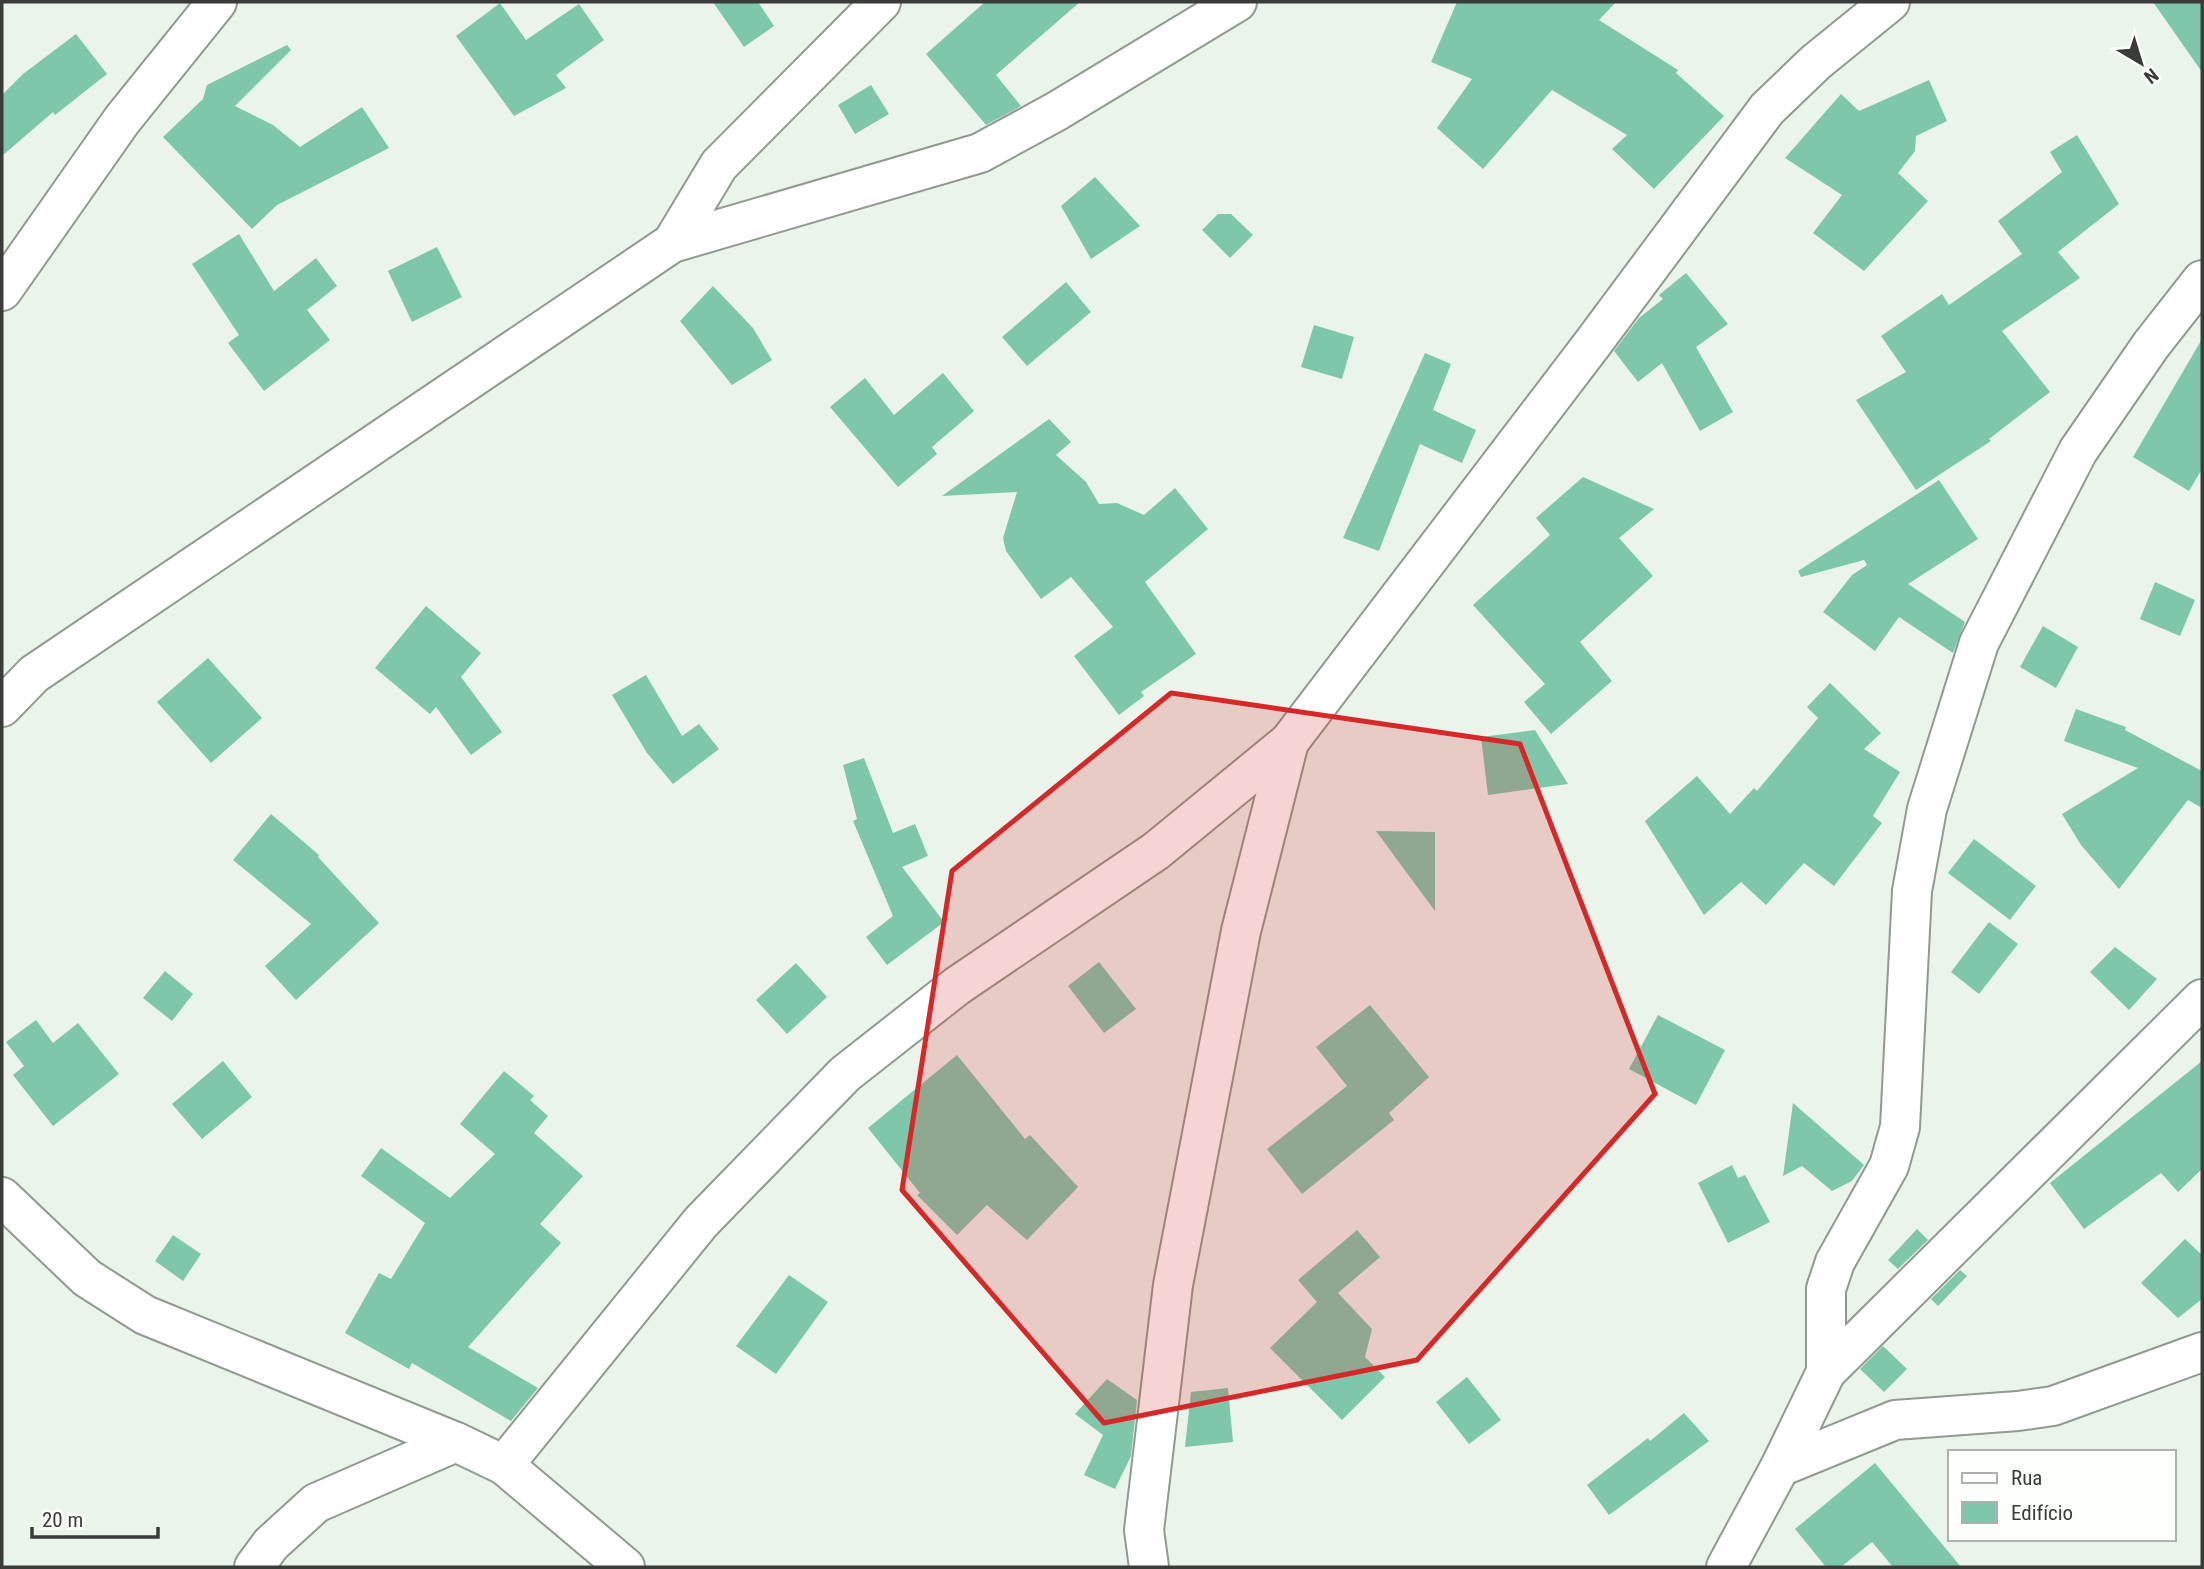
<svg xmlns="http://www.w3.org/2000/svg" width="2204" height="1569" font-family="'Roboto Condensed',sans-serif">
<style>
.building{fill:#7fc7ab}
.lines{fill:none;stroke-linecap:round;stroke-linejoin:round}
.minor-casing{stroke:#919991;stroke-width:42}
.minor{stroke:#fff;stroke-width:38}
.marked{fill:#d62828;fill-opacity:0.2;stroke:#d62828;stroke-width:5;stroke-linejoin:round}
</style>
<rect width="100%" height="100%" fill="#ebf4eb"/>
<g class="building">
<polygon points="713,2 758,2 774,26 744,47"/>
<polygon points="985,2 1080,2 996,75 1021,106 986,125 926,54"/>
<polygon points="1457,2 1616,2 1599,20 1678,70 1676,73 1724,116 1654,189 1612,149 1627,135 1552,90 1483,169 1437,128 1472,79 1431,62"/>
<polygon points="2153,2 2202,2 2202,72"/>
<polygon points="500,3 526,40 579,4 604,40 556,75 566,88 514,116 456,36"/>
<polygon points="76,34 107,74 55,115 53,112 2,156 2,95 23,74"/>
<polygon points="287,45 291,50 235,106 273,125 300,147 362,107 389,148 277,205 252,229 163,137 203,99 207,85"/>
<polygon points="1929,80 1947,121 1916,136 1915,151 1898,173 1928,201 1864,271 1813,233 1842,195 1785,158 1841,94 1859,111"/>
<polygon points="871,85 889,114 855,134 838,105"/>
<polygon points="2077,135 2119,204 2058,252 2080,278 2002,331 2050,392 1989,439 1991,441 1916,490 1856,400 1906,372 1881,336 1942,294 1949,305 2022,254 1998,221 2062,172 2050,152"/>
<polygon points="1095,177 1140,226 1091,259 1061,206"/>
<polygon points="1218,214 1231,214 1253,235 1230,258 1202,230"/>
<polygon points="239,234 274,291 316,258 337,286 307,310 330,340 264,391 228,343 239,335 192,264"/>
<polygon points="437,247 462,297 412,322 388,271"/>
<polygon points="1686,273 1728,324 1696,347 1733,412 1700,431 1662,363 1638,382 1614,351 1639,318 1663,299 1659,295"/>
<polygon points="1066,282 1091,312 1027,366 1002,337"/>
<polygon points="713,286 753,328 772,360 732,385 680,321"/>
<polygon points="1314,325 1354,337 1342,379 1301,367"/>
<polygon points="2202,339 2202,469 2189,491 2133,457"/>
<polygon points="1425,353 1451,364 1433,410 1476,430 1462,463 1420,444 1379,551 1343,538"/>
<polygon points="943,373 974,411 932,447 937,454 898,487 830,407 865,378 894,415"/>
<polygon points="1049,419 1071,442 1056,455 1086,482 1099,504 1117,503 1144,515 1175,488 1208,529 1145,582 1196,654 1141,692 1144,696 1119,715 1074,656 1113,627 1071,577 1041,599 1006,551 1003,538 1017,492 942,496"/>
<polygon points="1583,477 1654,509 1619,538 1653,576 1580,642 1612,681 1551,734 1524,702 1545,684 1473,605 1550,535 1536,518"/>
<polygon points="1939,480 1978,539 1908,584 1965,622 1953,653 1899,617 1875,651 1823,612 1852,575 1867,565 1864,560 1801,577 1798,571"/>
<polygon points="2155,582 2195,600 2180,636 2140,619"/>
<polygon points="426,606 481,653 461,677 502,732 471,755 436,707 430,714 375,668"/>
<polygon points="2043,626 2078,647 2056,688 2020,667"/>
<polygon points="208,658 262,718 211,763 157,702"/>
<polygon points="646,675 682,736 699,724 719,749 673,784 647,753 612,695"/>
<polygon points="1830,683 1881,733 1864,749 1900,772 1873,816 1882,823 1834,886 1804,863 1766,905 1741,882 1704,915 1645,821 1697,776 1730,814 1754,788 1757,791 1818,718 1807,707"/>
<polygon points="2076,709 2126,727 2125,730 2202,771 2202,808 2188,800 2119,889 2081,845 2062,814 2138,768 2064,741"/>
<polygon points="1535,730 1568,784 1488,795 1481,737"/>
<polygon points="864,758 893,833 915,824 928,856 902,867 944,922 887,965 866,937 893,916 853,821 857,819 843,765"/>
<polygon points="271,814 319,855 318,857 379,923 296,1000 265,966 311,924 233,860"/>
<polygon points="1376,831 1435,832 1435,911"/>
<polygon points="1974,839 2036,886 2010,920 1948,873"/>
<polygon points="1989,922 2018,944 1979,994 1951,972"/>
<polygon points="2115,947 2157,979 2129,1010 2090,972"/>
<polygon points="1099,962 1136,1009 1104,1033 1068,986"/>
<polygon points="796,963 827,997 787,1034 756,1000"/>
<polygon points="165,971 193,994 172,1021 143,998"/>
<polygon points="1370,1005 1429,1077 1389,1113 1394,1120 1302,1194 1267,1149 1347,1086 1316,1047"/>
<polygon points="1658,1015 1725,1050 1696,1105 1629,1069"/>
<polygon points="36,1020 53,1043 78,1023 119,1074 53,1126 13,1075 24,1066 6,1042"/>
<polygon points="957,1055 1025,1139 1030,1135 1078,1187 1027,1240 987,1205 957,1235 917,1195 920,1193 868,1128"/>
<polygon points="223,1061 252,1097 202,1139 172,1104"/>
<polygon points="2202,1061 2202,1169 2178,1192 2161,1173 2084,1229 2050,1183"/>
<polygon points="504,1071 534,1096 530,1100 548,1116 534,1133 583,1176 540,1224 561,1243 468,1347 538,1388 511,1421 412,1363 409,1369 345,1333 379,1273 391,1279 425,1223 361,1176 381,1148 450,1198 495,1154 460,1124"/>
<polygon points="1793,1103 1864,1165 1852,1181 1832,1191 1802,1166 1783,1176"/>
<polygon points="1732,1165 1738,1178 1745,1175 1770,1222 1728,1243 1698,1183"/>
<polygon points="1917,1229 1928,1240 1898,1269 1888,1260"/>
<polygon points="1357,1230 1380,1257 1338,1293 1372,1329 1365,1357 1385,1377 1342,1420 1270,1348 1317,1302 1298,1280"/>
<polygon points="173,1235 201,1254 183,1281 155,1261"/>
<polygon points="2185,1239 2202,1255 2202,1299 2178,1318 2141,1283"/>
<polygon points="1960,1270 1967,1276 1938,1306 1931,1299"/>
<polygon points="789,1275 828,1302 776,1374 736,1346"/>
<polygon points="1883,1346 1907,1369 1884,1392 1860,1369"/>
<polygon points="1467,1377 1501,1420 1469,1444 1436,1402"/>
<polygon points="1107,1379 1137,1400 1131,1456 1115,1489 1084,1475 1103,1435 1075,1414"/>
<polygon points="1228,1388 1233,1442 1185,1447 1191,1392"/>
<polygon points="1684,1413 1709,1441 1609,1515 1587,1485 1648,1438 1650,1441"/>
<polygon points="1875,1463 1961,1567 1893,1567 1872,1542 1841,1567 1826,1567 1795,1529"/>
</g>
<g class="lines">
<g class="minor-casing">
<g id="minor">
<polyline points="672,243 719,165 881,2"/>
<polyline points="2,291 122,120 217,2"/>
<polyline points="2,707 34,674 672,243 980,153 1057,111 1237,2"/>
<polyline points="2,1197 87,1278 145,1315 456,1442 504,1465 625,1567"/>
<polyline points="1826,1372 2202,999"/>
<polyline points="504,1465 701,1222 845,1074 957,986 1156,851 1289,742"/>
<polyline points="1780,1467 1895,1420 2018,1411 2053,1406 2202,1352"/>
<polyline points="254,1567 271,1544 316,1503 456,1442"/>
<polyline points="1149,1567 1144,1530 1173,1285 1241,931 1289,742 1593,343 1767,109 1816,62 1890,2"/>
<polyline points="1726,1567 1780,1467 1826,1372 1826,1289 1835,1262 1889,1166 1900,1127 1912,891 1927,809 1979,643 2078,451 2151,345 2202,280"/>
</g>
</g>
<use href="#minor" class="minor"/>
</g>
<path class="marked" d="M1171 693 1520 744 1655 1094 1417 1360 1104 1423 902 1190 952 871Z"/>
<rect width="2204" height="1569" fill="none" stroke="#393c39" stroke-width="7"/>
<rect x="1948" y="1450" width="228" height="91" fill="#fdfffd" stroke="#afb1af" stroke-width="2"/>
<rect x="1962" y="1473" width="35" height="10" fill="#ffffff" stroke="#afb1af" stroke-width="2"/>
<text x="2011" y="1485" font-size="21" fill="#393c39">Rua</text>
<rect x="1962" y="1502" width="35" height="21" fill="#7fc7ab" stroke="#afb1af" stroke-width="2"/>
<text x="2011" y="1520" font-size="21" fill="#393c39">Edifício</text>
<g transform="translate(2141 63) rotate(142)" stroke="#fdfffd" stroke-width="5" paint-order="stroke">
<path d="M0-5L12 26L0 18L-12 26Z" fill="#393c39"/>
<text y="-10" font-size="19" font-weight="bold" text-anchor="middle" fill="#393c39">N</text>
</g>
<path d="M32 1527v10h126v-10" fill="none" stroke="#393c39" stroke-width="3.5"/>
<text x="42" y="1527" font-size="21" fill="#393c39" stroke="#fdfffd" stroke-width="5" paint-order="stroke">20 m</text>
</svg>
